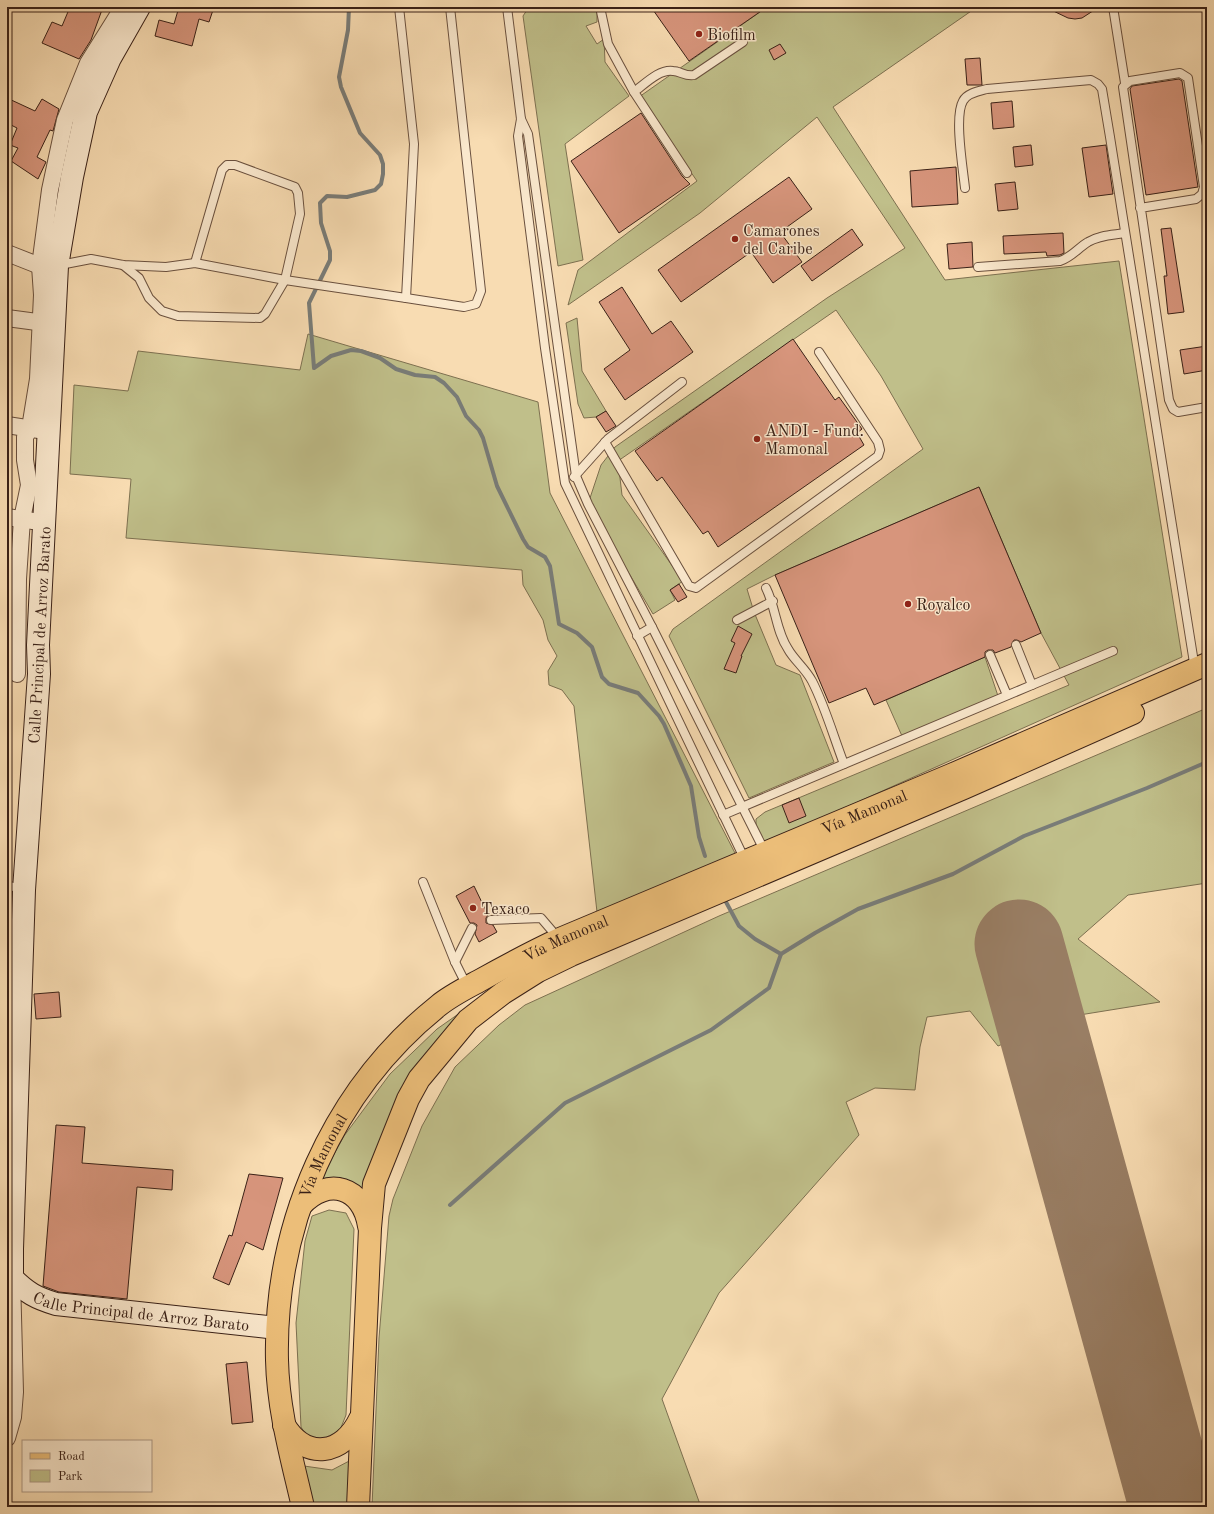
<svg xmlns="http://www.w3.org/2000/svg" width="1214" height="1514" font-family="'Old Standard TT',serif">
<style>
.green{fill:#c0bf8a;stroke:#7d7050}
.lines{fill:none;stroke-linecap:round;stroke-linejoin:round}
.stream{stroke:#797c78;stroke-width:4}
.runway{stroke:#997e64;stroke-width:89}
.building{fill:#d7957c;stroke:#3a2117}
.lane-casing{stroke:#6a503e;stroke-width:10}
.street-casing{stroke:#6a503e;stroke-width:18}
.secondary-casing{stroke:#3a2117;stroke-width:24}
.primary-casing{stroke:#3a2117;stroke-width:24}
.lane{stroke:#fae8cd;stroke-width:8}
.street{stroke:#fae8cd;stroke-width:16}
.secondary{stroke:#fae8cd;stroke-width:22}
.primary{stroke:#ecbe79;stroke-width:22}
.poi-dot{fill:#8f2418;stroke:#fae8cd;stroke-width:1.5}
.labels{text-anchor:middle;stroke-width:3;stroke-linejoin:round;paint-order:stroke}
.poi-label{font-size:16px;fill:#3a2117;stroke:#fae8cd;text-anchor:start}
.street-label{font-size:16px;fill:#3a2117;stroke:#fae8cd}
</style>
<rect width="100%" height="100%" fill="#f8dcb2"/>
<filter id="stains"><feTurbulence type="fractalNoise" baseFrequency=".005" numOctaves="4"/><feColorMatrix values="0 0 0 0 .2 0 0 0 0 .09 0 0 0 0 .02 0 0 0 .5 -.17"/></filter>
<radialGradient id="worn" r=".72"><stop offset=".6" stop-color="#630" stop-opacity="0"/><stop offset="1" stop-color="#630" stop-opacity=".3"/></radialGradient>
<g class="green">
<polygon points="529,7 596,7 597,11 597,22 586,26 597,44 604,39 605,62 629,96 565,144 583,260 558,266 523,16"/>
<polygon points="767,7 977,7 833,107 945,280 1119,261 1182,657 766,843 756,834 756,819 765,812 1069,685 1041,633 979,487 775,575 747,589 754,612 776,665 800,675 834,762 749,798 669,636 673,629 923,449 881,376 836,310 618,461 622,495 683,581 670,590 675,600 653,614 588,504 601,465 615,447 827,298 905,248 817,117 700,213 568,305 578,270 697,181 639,97"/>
<polygon points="577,318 582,371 606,411 596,417 584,418 578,404 566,323"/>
<polygon points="308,334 538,402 550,493 736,855 597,912 574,706 562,690 549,685 548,671 557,656 548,640 543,620 523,585 522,570 126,538 131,479 70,474 74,385 128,391 138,351 300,370"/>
<polygon points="985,657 998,696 902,736 886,700"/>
<polygon points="1207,708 1207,883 1128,895 1078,939 1160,1002 1067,1017 998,1046 970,1011 927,1017 920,1047 915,1090 875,1088 846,1102 859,1135 719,1293 662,1399 701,1507 372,1507 379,1338 389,1216 393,1199 422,1126 455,1067 499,1025 525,1005 719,916"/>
<polygon points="528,965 444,1040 369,1194 341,1178 320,1180 344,1136 390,1074 437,1029"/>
<polygon points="329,1210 346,1213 354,1229 346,1415 340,1430 332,1439 308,1438 301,1427 296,1323 305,1241 312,1216"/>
<polygon points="353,1459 351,1507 314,1507 304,1466 332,1470"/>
</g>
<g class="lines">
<g class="stream">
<polyline points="349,7 348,30 339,77 341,87 360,133 380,155 383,164 383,174 381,184 375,190 347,197 327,196 320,203 321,223 330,251 330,260 309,303 314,368 331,356 351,350 361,351 380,358 396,369 415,375 435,377 444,383 457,397 466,416 479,430 483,438 497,486 523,539 528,547 545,557 550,566 559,624 577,633 592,647 602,677 609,684 638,693 659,716 664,724 691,786 699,837 705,856"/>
<polyline points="726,902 739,926 755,939 781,954"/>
<polyline points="450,1205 565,1103 711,1030 769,988 781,954 815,933 858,909 953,874 1024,836 1147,788 1207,762"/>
</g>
<polyline class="runway" points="1019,944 1174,1507"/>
</g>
<g class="building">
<polygon points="70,7 103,7 91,40 79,59 42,43 52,22 62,26"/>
<polygon points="179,7 214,7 209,22 199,19 192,46 155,36 159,20 174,24"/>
<polygon points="651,7 767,7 689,61"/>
<polygon points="1045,7 1099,7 1082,18 1075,19 1068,18"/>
<polygon points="780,44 786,53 774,60 769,50"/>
<polygon points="980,58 982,85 967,85 965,59"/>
<polygon points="1179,79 1182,81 1198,187 1146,195 1130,89 1132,86"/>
<polygon points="7,98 35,111 42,99 59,109 53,131 50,130 37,157 46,162 38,179 11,161 18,148 10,145 17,128 7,123"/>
<polygon points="1012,101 1014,127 993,129 991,103"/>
<polygon points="641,113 682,176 690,184 619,233 571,161"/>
<polygon points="1031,145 1033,165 1015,167 1013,147"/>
<polygon points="1106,145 1113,194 1089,197 1082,148"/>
<polygon points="956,167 958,204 912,207 910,171"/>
<polygon points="789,177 812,209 780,232 802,262 773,283 751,252 681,302 658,270"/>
<polygon points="1015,182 1018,209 998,211 995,184"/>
<polygon points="1171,228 1184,312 1168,314 1164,276 1167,276 1161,229"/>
<polygon points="852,229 863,245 812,281 801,266"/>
<polygon points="1063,233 1064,253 1060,255 1047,256 1046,252 1004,254 1003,236"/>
<polygon points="972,242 973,267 949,269 947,244"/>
<polygon points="622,287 652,334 671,321 693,352 625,400 604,369 630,350 599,302"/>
<polygon points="793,339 835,400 839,397 862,429 857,433 864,445 718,547 708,531 703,534 662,477 657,481 635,451"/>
<polygon points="1207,346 1207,370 1184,374 1180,350"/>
<polygon points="606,411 616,426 606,432 596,417"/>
<polygon points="979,487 1041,633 1021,642 1017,640 1014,640 1011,647 995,653 993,650 988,650 985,652 985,657 874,705 866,688 829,703 775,575"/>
<polygon points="679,584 687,597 678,602 670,590"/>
<polygon points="738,626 752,634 741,656 742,656 736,673 724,669 735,643 731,641"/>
<polygon points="799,798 806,816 789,823 782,805"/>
<polygon points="474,886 488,915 486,918 486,923 493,925 497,932 479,942 475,934 477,925 474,923 470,923 456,896"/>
<polygon points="59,992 61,1017 36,1019 34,994"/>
<polygon points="56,1125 85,1127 82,1163 173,1170 172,1190 137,1187 127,1299 59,1292 43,1286"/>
<polygon points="249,1174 283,1178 263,1250 246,1242 229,1285 213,1278 229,1235 232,1236"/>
<polygon points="247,1362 253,1422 232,1424 226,1364"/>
</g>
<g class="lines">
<g class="lane-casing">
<g id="lane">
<polyline points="399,7 414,144 406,298"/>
<polyline points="507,7 521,119 518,136 545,348 565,483 745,860"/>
<polyline points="600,7 608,44 634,92 687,173"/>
<polyline points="1113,7 1125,83"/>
<path d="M634 92C645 84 659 69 673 71 680 71 686 77 694 75L743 42"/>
<polyline points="521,119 528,134 576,476 588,504 652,627 765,852"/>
<path d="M965 188C963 169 954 116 963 101 967 93 979 91 987 89L1091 80 1098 84 1102 89 1110 137 1195 669"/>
<polyline points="1140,208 1196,199 1202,194 1204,187 1188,78 1180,73 1130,81 1123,87 1169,400 1173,409 1178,412 1207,407"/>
<polyline points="60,265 91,259 123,265 166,267 195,263 285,280 406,298 464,307 476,304 481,291 450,7"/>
<polyline points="123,265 139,278 149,298 162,311 178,316 260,318 265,314 285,280 300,214 298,193 295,187 235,165 227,165 222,170 195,263"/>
<path d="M978 267 1060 261C1072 257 1078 248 1088 242 1099 235 1113 235 1125 233"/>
<polyline points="605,442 689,586 696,588 878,456 880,450 878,442 819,352"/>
<polyline points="574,477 608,439 682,382"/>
<path d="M766 588C776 608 776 631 788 649 794 660 805 668 812 681 825 706 834 738 844 764"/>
<polyline points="737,620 773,601"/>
<polyline points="637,636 652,627"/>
<polyline points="990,655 1007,695"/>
<polyline points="1032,685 1113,651"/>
<polyline points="723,815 1032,685 1016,645"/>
<polyline points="423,882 455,962 467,986"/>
<polyline points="7,885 23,890"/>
<polyline points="491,920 541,918 559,939"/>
<polyline points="455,962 472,928"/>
</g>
</g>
<g class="street-casing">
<g id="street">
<polyline points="7,253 40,266 49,266"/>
<polyline points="7,318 52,324"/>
<polyline points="7,425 39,430"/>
<polyline points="7,517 33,521"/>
<polyline points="17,674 18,579 22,519 29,485 25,460 25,437 30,428 38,379 42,295 40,266 50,190 65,120 88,63 123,7"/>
<polyline points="7,1438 13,1417 15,1392 12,1278"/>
</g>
</g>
<g class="secondary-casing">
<g id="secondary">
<path id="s1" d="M139 7 110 58 86 112 72 177 57 266 38 645 39 674 24 890 12 1249V1278C27 1293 36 1298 56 1304L277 1328"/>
</g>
</g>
<g class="primary-casing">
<g id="primary">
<path d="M301 1205C328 1176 363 1187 369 1226"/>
<path d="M284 1425C306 1461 343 1455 360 1419"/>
<path id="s2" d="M303 1507C292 1459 278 1410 277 1360 274 1225 332 1091 438 1006 450 996 466 988 479 981 506 966 532 952 560 939L951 775 1207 664"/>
<polyline points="358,1507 370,1228 374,1184 408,1099 419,1079 468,1020 503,993 538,971 571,955 964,788 1133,713"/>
</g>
</g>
<use href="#lane" class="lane"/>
<use href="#street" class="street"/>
<use href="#secondary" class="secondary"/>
<use href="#primary" class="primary"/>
</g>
<g class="poi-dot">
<circle cx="699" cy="34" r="4"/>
<circle cx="735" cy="239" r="4"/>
<circle cx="757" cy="439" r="4"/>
<circle cx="908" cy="604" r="4"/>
<circle cx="473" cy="908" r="4"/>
</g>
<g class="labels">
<g class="poi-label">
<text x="707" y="40">Biofilm</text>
<text x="743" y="236">Camarones<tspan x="743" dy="18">del Caribe</tspan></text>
<text x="765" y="436">ANDI - Fund.<tspan x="765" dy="18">Mamonal</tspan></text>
<text x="916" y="610">Royalco</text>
<text x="481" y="914">Texaco</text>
</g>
<g class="street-label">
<text transform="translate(39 635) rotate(-87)" y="6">Calle Principal de Arroz Barato</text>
<text dy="6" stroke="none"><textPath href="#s2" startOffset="1021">Vía Mamonal</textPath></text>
<text dy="6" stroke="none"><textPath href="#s2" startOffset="697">Vía Mamonal</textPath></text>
<text dy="6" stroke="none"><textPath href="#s2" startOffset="361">Vía Mamonal</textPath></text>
<text dy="6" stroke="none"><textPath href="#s1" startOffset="1425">Calle Principal de Arroz Barato</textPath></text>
</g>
</g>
<rect width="1214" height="1514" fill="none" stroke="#f8dcb2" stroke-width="24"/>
<rect x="8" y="8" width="1198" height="1498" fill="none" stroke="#3a2117" stroke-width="2"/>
<rect x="12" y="12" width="1190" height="1490" fill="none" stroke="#3a2117"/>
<rect x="22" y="1440" width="130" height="52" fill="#fae8cd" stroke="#ad9884"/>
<rect x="30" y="1453" width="20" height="6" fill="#ecbe79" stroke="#ad9884"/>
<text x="58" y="1460" font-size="12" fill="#3a2117">Road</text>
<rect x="30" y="1470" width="20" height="12" fill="#c0bf8a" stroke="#ad9884"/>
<text x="58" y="1480" font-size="12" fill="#3a2117">Park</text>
<rect width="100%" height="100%" filter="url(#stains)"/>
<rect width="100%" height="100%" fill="url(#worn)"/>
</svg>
